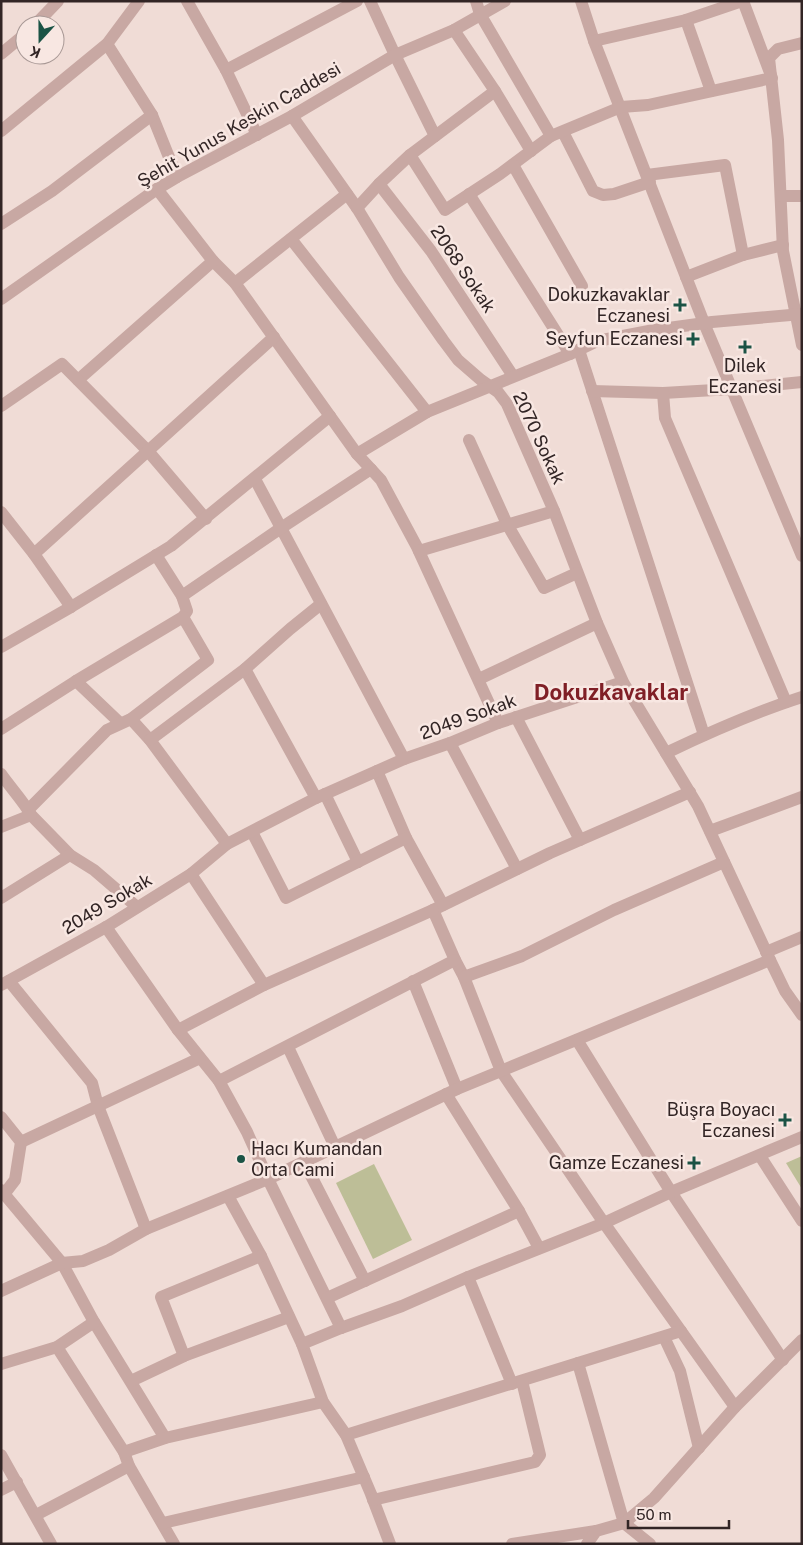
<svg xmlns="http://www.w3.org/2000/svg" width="803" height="1545" font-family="'Public Sans',sans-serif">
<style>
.green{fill:#bdbe97}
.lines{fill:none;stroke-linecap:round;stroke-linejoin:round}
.minor{stroke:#c8a8a3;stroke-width:12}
.poi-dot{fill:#1b5345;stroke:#f8e7e2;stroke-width:2}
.labels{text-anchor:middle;stroke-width:5;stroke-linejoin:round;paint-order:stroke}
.street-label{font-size:18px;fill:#322525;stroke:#f8e7e2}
.poi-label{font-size:18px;fill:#322525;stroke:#f8e7e2;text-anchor:end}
.district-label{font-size:22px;font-weight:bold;fill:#801f26;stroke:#f8e7e2}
</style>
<rect width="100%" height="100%" fill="#f0dcd6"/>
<g class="green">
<polygon points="802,1156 802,1189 786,1163"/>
<polygon points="374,1164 412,1240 373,1259 336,1183"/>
</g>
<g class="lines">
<g class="minor">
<polyline points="187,1 226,70 257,135"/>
<polyline points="370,1 395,55 435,136"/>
<polyline points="476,1 480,14 551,136"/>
<polyline points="581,1 594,41 704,323 802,556"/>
<polyline points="686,20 711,91"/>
<polyline points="35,25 58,1"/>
<polyline points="454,30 495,91 531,151"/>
<polyline points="594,41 686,20 742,1"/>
<polyline points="802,43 778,49 769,58 778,140 783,251 802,345"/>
<polyline points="107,44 152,115 177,177"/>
<polyline points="1,54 25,34"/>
<polyline points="226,70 357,1"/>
<polyline points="292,116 357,208 399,277 443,340 458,360 481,380 498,392 507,404 554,511 597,623 623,682 698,806 770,960 785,991 802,1015"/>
<polyline points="1,131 107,44 139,1"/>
<polyline points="563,132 593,191 603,195 614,194 650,182"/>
<polyline points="410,155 445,210 500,174 551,136 621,107 648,105 772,78 743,1"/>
<polyline points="513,165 582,286"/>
<polyline points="647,175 725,165 743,255"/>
<polyline points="379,184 431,251 513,376"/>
<polyline points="157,189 213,261 235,283 357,454 381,480 417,547 498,723"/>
<polyline points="469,194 570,354"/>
<polyline points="781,196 802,196"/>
<polyline points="357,208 379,184 410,155 495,91"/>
<polyline points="1,224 52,191 152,115"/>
<polyline points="291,239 427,412"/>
<polyline points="686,277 743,255 783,245"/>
<polyline points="235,283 347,194"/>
<polyline points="1,299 157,189 177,177 292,116 395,55 454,30 505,1"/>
<polyline points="579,350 704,735"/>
<polyline points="78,380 213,261"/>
<polyline points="592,391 663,393 732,389 802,382"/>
<polyline points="663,393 665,418 786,702"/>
<polyline points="1,406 62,364 148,451 206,519"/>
<polyline points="469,440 507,524 544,588 577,573"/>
<polyline points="357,454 427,412 570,354 597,341 654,330 712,322 802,314"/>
<polyline points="255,479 404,759"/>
<polyline points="1,512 34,554 71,607"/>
<polyline points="419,551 554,511"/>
<polyline points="34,554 274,337"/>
<polyline points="182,596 281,528 371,469"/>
<polyline points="1,647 71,607 171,546 330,416"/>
<polyline points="245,669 316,798"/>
<polyline points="479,679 597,623"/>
<polyline points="76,681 120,723"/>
<polyline points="516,717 580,840"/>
<polyline points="131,719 150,740 227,844"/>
<polyline points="1,729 76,681 183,617 187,611 182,596 156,555"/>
<polyline points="150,740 245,669 290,629 321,604"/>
<polyline points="450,743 517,869"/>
<path d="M666 753C710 732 755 712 802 697"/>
<polyline points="377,771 406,838 443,905"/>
<path d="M1 774C10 787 24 802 31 815L70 855 94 870 137 907"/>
<polyline points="690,792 550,853 433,910 455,960 464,977 501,1071 604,1223 735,1407"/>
<polyline points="325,794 358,862"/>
<polyline points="28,810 107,730 131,719 208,660 183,617"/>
<polyline points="1,827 31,815"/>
<polyline points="710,831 802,797"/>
<polyline points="252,832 286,898 406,838"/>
<polyline points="191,874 264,985"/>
<polyline points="1,898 70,855"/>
<polyline points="106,927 178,1030 219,1081 247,1132 268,1179 341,1328"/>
<polyline points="766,952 802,937"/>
<polyline points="464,977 522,956 614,910 724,862"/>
<polyline points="9,981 92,1083 98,1106 146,1229"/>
<polyline points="413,981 457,1089"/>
<polyline points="1,985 106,927 191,874 227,844 316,798 404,759 450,743 498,723 623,682"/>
<polyline points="178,1030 264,985 433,910"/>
<polyline points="577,1040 671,1192 783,1360"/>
<polyline points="288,1047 335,1147"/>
<polyline points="219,1081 455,960"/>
<polyline points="446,1094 519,1211 539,1248"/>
<polyline points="1,1117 21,1142 15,1180 5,1193"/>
<polyline points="21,1142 200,1058"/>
<polyline points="760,1156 802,1221"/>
<polyline points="304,1162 365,1281"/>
<polyline points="1,1190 62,1263 94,1322 165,1438"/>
<polyline points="228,1196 261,1256 302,1344 323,1402 346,1435 371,1494 390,1544"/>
<polyline points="468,1277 512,1384"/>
<polyline points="1,1291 62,1263 83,1261 109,1250 146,1229 268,1179 457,1089 770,960"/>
<polyline points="327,1298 519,1211"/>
<polyline points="664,1337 680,1371 699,1448"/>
<polyline points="302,1344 341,1328 402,1306 468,1277 604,1223 671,1192 802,1137"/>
<polyline points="57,1347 124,1452 129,1466 174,1544"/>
<polyline points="184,1356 161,1297 261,1256"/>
<polyline points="578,1363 624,1523 650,1544"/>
<polyline points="1,1364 57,1347 94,1322"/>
<polyline points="131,1381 184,1356 289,1317"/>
<polyline points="346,1435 681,1331"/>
<polyline points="124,1452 165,1438 323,1402"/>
<polyline points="1,1455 51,1544"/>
<polyline points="1,1490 17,1482"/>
<polyline points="373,1500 535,1462 540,1455 522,1381"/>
<polyline points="36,1515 129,1466"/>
<polyline points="163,1523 364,1477"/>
<polyline points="512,1544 596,1531"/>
<polyline points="587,1544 596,1531 624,1523 654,1498 735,1407 802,1340"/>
</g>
</g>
<g class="poi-dot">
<path d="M677.5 297.5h5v5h5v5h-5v5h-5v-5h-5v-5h5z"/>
<path d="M690.5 331.5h5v5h5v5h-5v5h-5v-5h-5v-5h5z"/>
<path d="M742.5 339.5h5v5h5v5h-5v5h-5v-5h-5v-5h5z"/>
<path d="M782.5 1112.5h5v5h5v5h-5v5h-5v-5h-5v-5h5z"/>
<circle cx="241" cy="1159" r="5"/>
<path d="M691.5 1155.5h5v5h5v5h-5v5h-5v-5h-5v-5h5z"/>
</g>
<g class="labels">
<g class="street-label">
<text transform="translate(239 125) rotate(-30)" y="6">Şehit Yunus Keskin Caddesi</text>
<text transform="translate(463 269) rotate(56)" y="6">2068 Sokak</text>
<text transform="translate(539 438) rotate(65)" y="6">2070 Sokak</text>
<text transform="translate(468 717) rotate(-20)" y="6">2049 Sokak</text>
<text transform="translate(107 904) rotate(-31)" y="6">2049 Sokak</text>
</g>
<g class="poi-label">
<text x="670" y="301">Dokuzkavaklar<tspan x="670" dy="21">Eczanesi</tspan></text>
<text x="683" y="345">Seyfun Eczanesi</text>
<text x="745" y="372" text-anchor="middle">Dilek<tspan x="745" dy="21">Eczanesi</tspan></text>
<text x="775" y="1116">Büşra Boyacı<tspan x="775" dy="21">Eczanesi</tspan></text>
<text x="251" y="1155" text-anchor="start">Hacı Kumandan<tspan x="251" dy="21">Orta Cami</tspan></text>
<text x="684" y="1169">Gamze Eczanesi</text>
</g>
<g class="district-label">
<text x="611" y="700">Dokuzkavaklar</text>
</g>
</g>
<rect width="803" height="1545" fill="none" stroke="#322525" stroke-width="5"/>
<g transform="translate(40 40) rotate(201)"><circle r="24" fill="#f8e7e2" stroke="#a99996"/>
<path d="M0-4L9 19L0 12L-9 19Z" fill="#1b5345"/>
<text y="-8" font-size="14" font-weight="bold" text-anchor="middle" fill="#322525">K</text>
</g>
<path d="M628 1520v8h101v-8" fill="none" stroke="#322525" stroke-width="2.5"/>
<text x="636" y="1520" font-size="15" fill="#322525" stroke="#f8e7e2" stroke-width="4" paint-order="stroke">50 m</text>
</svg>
